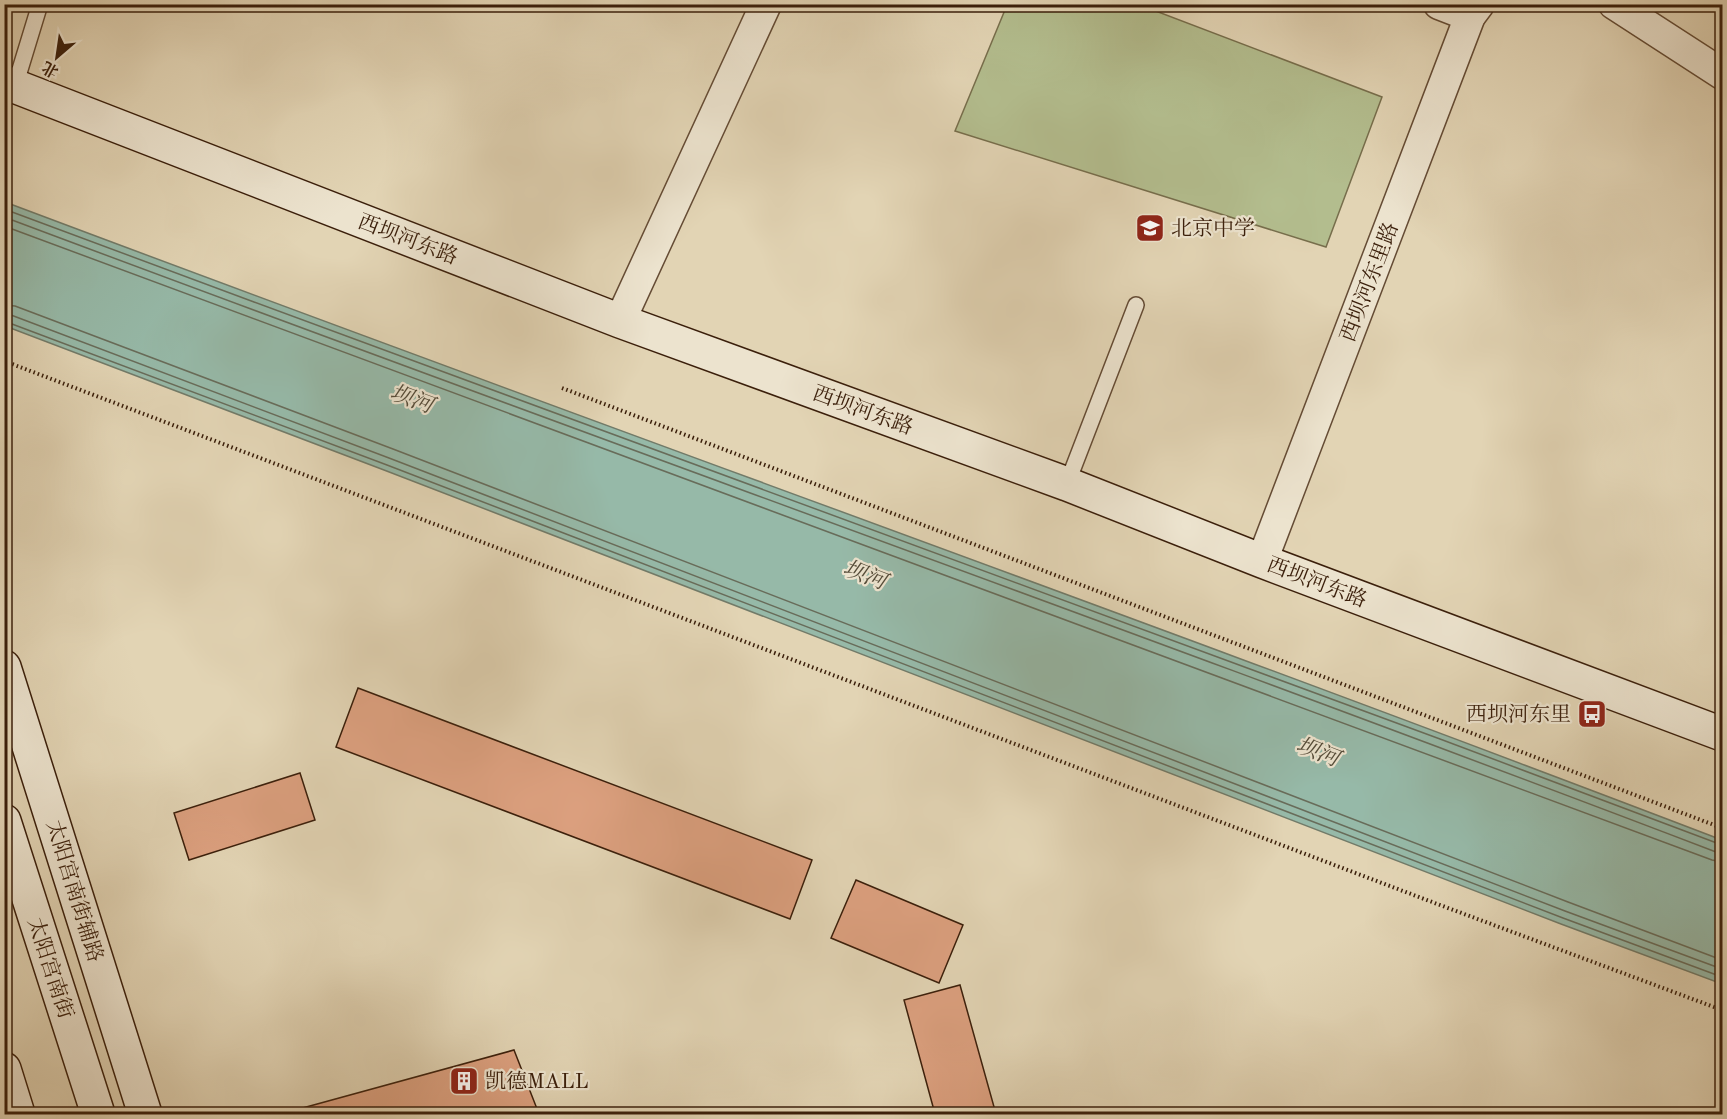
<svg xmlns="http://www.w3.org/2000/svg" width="1727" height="1119" font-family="'Old Standard TT','Noto Serif SC',serif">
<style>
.green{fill:#b3bd8e;stroke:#776e4c;stroke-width:1.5}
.water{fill:#96b9a8;stroke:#727b69;stroke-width:1.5}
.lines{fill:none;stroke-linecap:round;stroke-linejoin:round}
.shore{stroke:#686c5a;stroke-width:1.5}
.building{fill:#dca07f;stroke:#3b1f0b;stroke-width:1.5}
.lane-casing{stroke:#654c35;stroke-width:18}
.street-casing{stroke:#654c35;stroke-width:33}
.secondary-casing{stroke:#3b1f0b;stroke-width:36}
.path{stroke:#3b1f0b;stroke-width:4;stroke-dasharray:1.5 3;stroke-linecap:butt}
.lane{stroke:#ece3ce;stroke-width:15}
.street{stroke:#ece3ce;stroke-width:30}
.secondary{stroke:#ece3ce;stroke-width:33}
.labels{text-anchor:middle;stroke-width:4.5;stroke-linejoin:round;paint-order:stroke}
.poi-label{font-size:21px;fill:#3b1f0b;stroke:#ece3ce;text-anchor:start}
.street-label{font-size:21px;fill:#3b1f0b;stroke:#ece3ce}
.water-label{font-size:22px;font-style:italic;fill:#564d3a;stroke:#ece3ce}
</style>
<rect width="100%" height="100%" fill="#e2d4b4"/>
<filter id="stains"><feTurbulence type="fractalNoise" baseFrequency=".00333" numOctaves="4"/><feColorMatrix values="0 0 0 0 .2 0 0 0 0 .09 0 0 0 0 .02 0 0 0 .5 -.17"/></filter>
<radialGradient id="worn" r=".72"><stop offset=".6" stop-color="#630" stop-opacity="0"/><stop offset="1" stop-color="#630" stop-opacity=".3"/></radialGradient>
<polygon class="green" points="1007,5 1140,5 1382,97 1326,247 955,131"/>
<path class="water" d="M5 202C576 417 1152 622 1722 840V984L1561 924 384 470 5 326Z"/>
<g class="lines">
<g class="shore">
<polyline points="4,209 254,302 1440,739 1722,845"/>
<path d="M4 217C574 431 1147 635 1716 852L1722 853"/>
<path d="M4 226C573 440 1145 644 1712 860L1722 862"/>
<polyline points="4,305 15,306 393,449 1568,902 1722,960"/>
<polyline points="4,314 11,315 389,458 1565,911 1722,969"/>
<polyline points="4,321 387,465 1563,918 1722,977"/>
</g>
</g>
<g class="building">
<polygon points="358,688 812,860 790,919 336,747"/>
<polygon points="300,773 315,820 189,860 174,813"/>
<polygon points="856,880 963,925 939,983 831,938"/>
<polygon points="960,985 996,1114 935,1114 904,1000"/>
<polygon points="514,1050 539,1114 289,1114 288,1112"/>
</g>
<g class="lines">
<g class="lane-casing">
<g id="lane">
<polyline points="15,86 40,4"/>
<polyline points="1067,484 1136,305"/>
</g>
</g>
<g class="street-casing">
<g id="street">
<polyline points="1439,4 1470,16"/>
<polyline points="1614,4 1722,74"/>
<polyline points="620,321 766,4"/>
<polyline points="1262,561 1470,16 1479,4"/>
</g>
</g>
<g class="secondary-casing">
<g id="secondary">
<polyline points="4,82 620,321 1067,484 1262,561 1722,734"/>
<polyline points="4,667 145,1114"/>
<polyline points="4,821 98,1114"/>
<polyline points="4,1069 18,1114"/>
</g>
</g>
<g class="path">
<polyline points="4,361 1440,905 1722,1010"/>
<polyline points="562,388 1722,828"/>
</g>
<use href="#lane" class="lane"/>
<use href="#street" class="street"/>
<use href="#secondary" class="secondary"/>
</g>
<defs>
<g id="school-square" transform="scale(1.5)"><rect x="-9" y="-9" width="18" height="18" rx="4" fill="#8f2418" stroke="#ece3ce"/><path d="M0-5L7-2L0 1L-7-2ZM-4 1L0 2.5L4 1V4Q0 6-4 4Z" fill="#fff"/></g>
<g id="bus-square" transform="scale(1.5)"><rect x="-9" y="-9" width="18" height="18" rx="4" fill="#8f2418" stroke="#ece3ce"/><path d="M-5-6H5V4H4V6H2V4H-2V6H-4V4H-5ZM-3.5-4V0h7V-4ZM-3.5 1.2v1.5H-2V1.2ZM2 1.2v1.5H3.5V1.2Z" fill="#fff"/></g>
<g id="building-square" transform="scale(1.5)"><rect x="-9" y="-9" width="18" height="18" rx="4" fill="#8f2418" stroke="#ece3ce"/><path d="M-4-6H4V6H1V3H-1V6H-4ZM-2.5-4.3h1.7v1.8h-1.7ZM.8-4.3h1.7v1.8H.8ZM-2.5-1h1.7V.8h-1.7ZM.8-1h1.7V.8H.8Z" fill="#fff"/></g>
</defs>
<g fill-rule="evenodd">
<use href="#school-square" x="1150" y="228"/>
<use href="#bus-square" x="1592" y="714"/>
<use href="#building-square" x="464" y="1081"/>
</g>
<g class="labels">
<g class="poi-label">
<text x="1171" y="235">北京中学</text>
<text x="1571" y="721" text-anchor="end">西坝河东里</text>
<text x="485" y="1088">凯德MALL</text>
</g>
<g class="street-label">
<text transform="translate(408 239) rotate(21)" y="7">西坝河东路</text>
<text transform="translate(1369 282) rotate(-69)" y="7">西坝河东里路</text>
<text transform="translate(863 410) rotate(20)" y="7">西坝河东路</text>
<text transform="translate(1317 582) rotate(21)" y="7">西坝河东路</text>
<text transform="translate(75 891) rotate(73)" y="7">太阳宫南街辅路</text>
<text transform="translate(51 968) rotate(72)" y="7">太阳宫南街</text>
</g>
<g class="water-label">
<text transform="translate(412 398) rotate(20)" y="8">坝河</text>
<text transform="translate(865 574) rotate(21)" y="8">坝河</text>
<text transform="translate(1318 751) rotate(21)" y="8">坝河</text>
</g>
</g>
<rect width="1727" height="1119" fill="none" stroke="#e2d4b4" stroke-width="24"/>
<rect x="6" y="6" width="1715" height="1107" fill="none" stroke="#3b1f0b" stroke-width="3"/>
<rect x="12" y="12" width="1703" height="1095" fill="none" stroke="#3b1f0b" stroke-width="1.5"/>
<g transform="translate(57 57) rotate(209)" stroke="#ece3ce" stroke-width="4.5" paint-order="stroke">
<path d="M0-4.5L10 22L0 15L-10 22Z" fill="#3b1f0b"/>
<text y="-9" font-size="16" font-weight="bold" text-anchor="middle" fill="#3b1f0b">北</text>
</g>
<rect width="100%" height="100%" filter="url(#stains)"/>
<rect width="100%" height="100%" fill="url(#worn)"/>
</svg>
